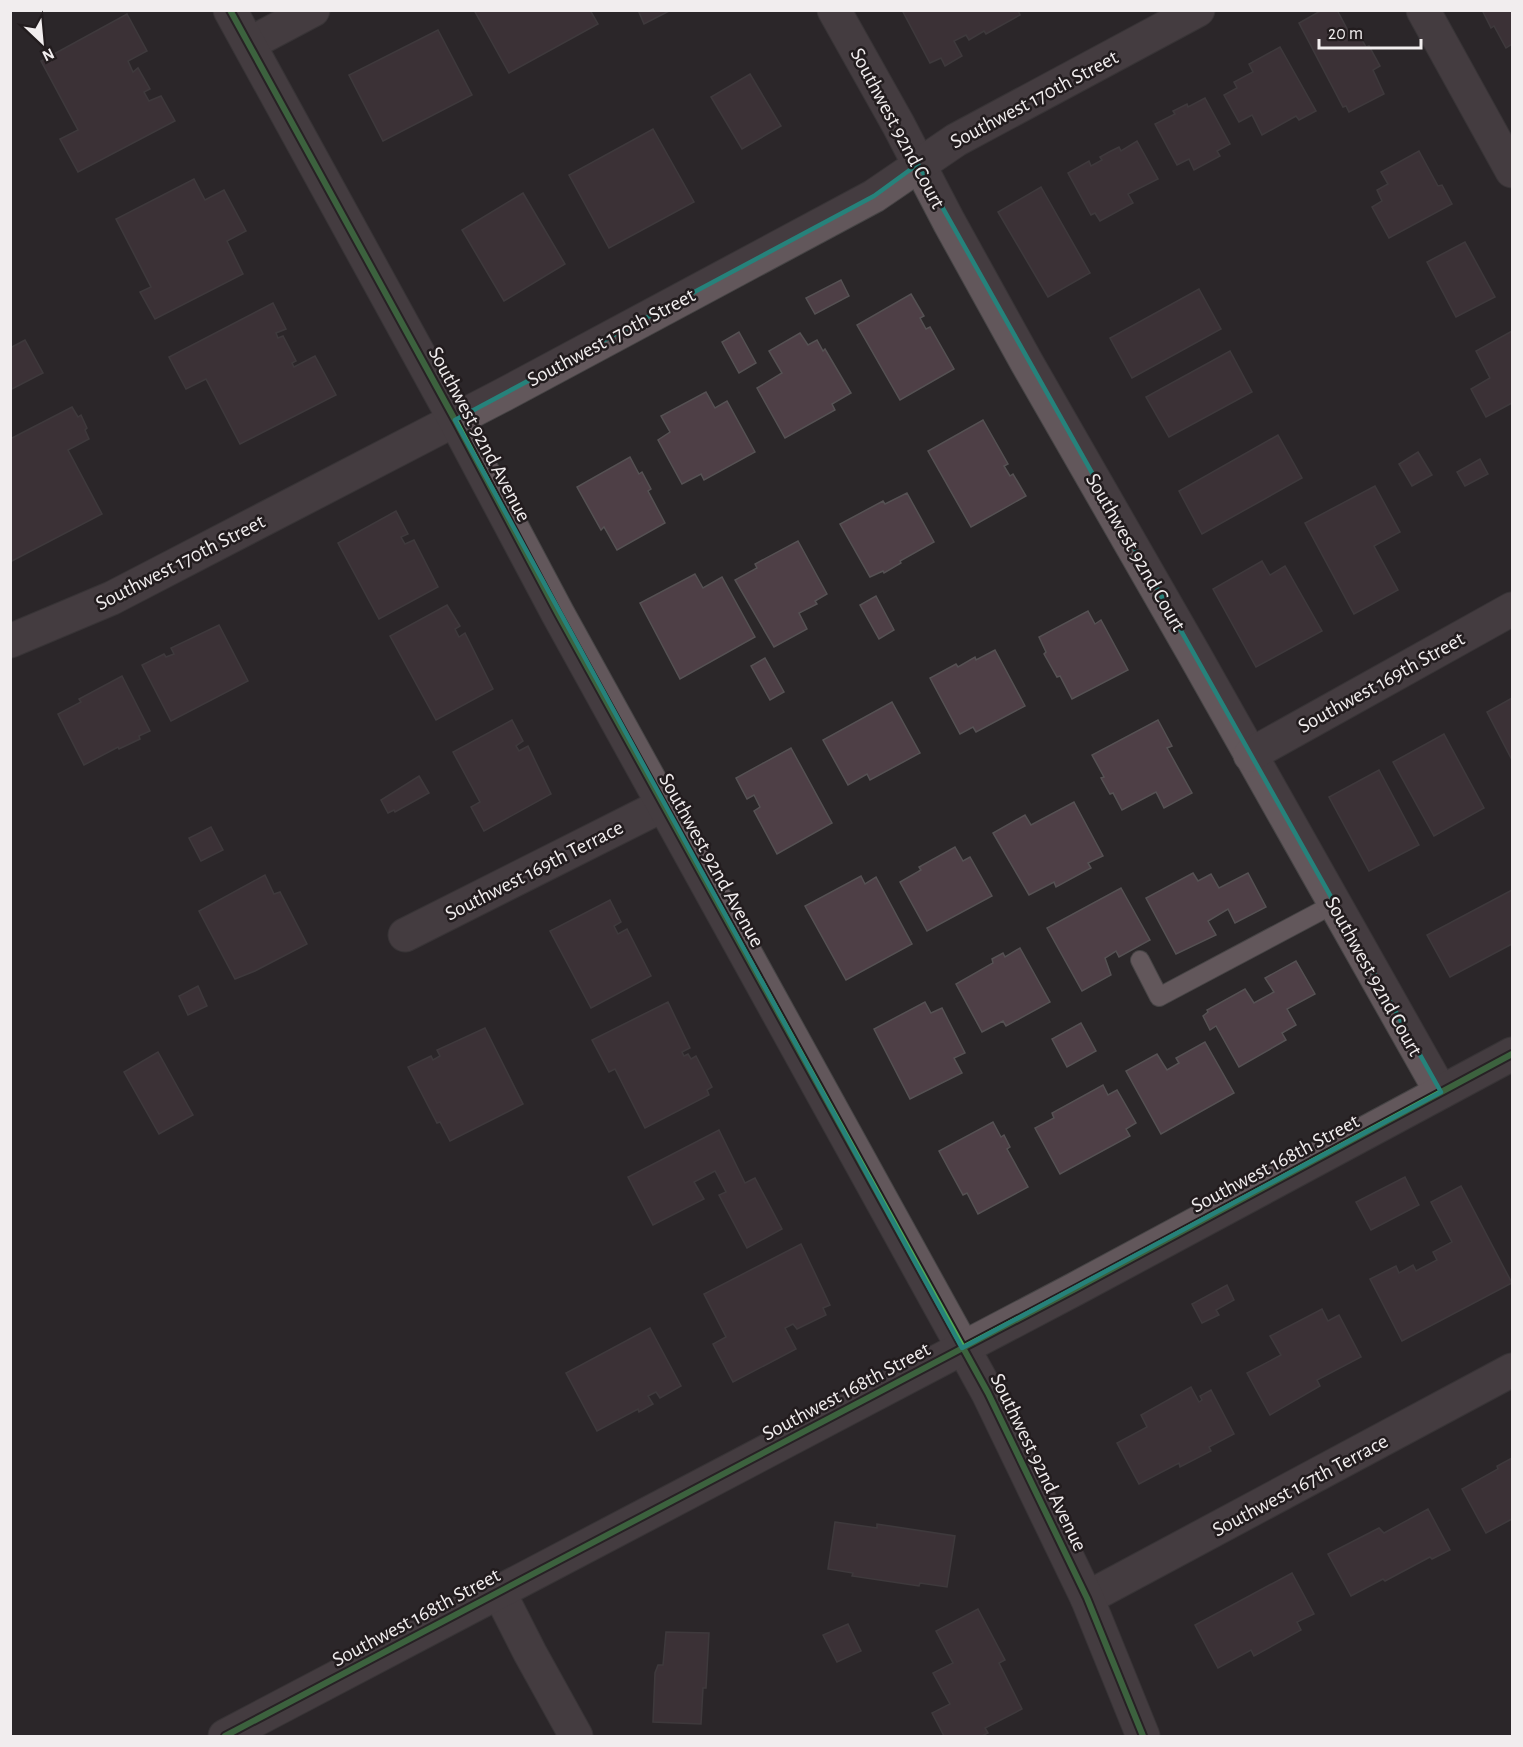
<svg xmlns="http://www.w3.org/2000/svg" width="1523" height="1747" font-family="'Alegreya Sans',sans-serif">
<style>
.building{fill:#4e3f46;stroke:#555153;stroke-width:1.5}
.lines{fill:none;stroke-linecap:round;stroke-linejoin:round}
.service-casing{stroke:#464445;stroke-width:20}
.minor-casing{stroke:#464445;stroke-width:35}
.tertiary-casing{stroke:#464445;stroke-width:35}
.service{stroke:#62575b;stroke-width:18}
.minor{stroke:#62575b;stroke-width:33}
.tertiary{stroke:#62575b;stroke-width:33}
.cycleway-casing{stroke:#221c1e;stroke-width:10}
.cycleway{stroke:#51ab58;stroke-width:6}
.marked{fill:none;stroke:#26827b;stroke-width:4.5;stroke-linejoin:round}
.labels{text-anchor:middle;stroke-width:5;stroke-linejoin:round;paint-order:stroke}
.street-label{font-size:21px;fill:#f1edee;stroke:#221c1e}
</style>
<rect width="100%" height="100%" fill="#2b2729"/>
<g class="building">
<polygon points="474,10 590,10 598,24 509,73"/>
<polygon points="638,10 671,10 644,24"/>
<polygon points="902,10 1018,10 1020,15 986,34 984,31 969,40 966,35 954,41 962,56 945,66 941,58 930,63"/>
<polygon points="1322,10 1337,10 1353,40 1360,36 1366,47 1369,46 1380,66 1373,70 1384,94 1349,112 1346,106 1343,107 1299,23"/>
<polygon points="1485,10 1512,10 1512,44 1506,48 1494,26 1491,28 1483,12"/>
<polygon points="127,14 147,51 128,61 133,72 138,68 150,89 144,92 149,101 161,96 175,121 78,172 60,139 78,130 41,61"/>
<polygon points="438,30 472,95 383,141 349,75"/>
<polygon points="1280,47 1316,111 1299,120 1296,116 1262,135 1252,115 1239,122 1224,95 1237,88 1234,82 1253,72 1249,64"/>
<polygon points="750,74 781,126 742,149 711,97"/>
<polygon points="1205,98 1230,144 1217,151 1220,156 1194,170 1189,159 1177,165 1155,124 1175,114 1173,111 1187,104 1188,107"/>
<polygon points="653,129 694,202 609,248 569,175"/>
<polygon points="1137,141 1158,179 1128,194 1133,203 1100,221 1095,213 1091,215 1068,173 1089,161 1091,166 1102,160 1100,157 1109,152 1119,147 1121,151"/>
<polygon points="1419,151 1438,186 1442,185 1452,204 1389,238 1372,207 1382,201 1377,190 1388,184 1381,172"/>
<polygon points="194,179 205,200 224,190 246,231 227,241 243,274 155,319 140,292 151,287 116,219"/>
<polygon points="1041,187 1090,273 1048,297 998,212"/>
<polygon points="523,193 565,264 504,301 462,230"/>
<polygon points="1465,242 1495,297 1456,317 1427,262"/>
<polygon points="841,280 849,296 815,314 806,298"/>
<polygon points="1199,289 1221,329 1132,378 1110,338"/>
<polygon points="911,294 924,316 920,318 926,329 930,327 954,369 900,400 857,325"/>
<polygon points="273,303 286,329 276,333 278,338 283,336 296,361 292,363 294,367 315,356 336,395 240,444 206,379 186,389 169,357"/>
<polygon points="1512,331 1512,403 1486,417 1471,389 1490,378 1476,351"/>
<polygon points="739,332 756,363 739,373 722,342"/>
<polygon points="800,333 808,345 817,340 823,351 825,349 851,393 832,404 835,410 785,438 757,388 782,373 769,351"/>
<polygon points="25,340 43,373 10,390 10,348"/>
<polygon points="1230,351 1252,392 1169,437 1146,397"/>
<polygon points="706,392 715,408 727,401 755,452 704,480 701,474 682,484 658,440 670,432 661,416"/>
<polygon points="72,407 78,417 81,415 87,428 85,430 89,439 68,450 102,514 10,562 10,439"/>
<polygon points="983,420 1008,464 1004,466 1010,476 1013,474 1026,496 971,527 928,451"/>
<polygon points="1278,435 1302,478 1202,534 1179,491"/>
<polygon points="1418,452 1432,475 1412,486 1399,464"/>
<polygon points="630,457 639,474 642,472 651,489 648,491 665,523 617,550 604,527 601,530 577,487"/>
<polygon points="1480,459 1488,474 1465,486 1457,472"/>
<polygon points="1375,486 1400,532 1374,546 1398,590 1354,614 1305,523"/>
<polygon points="907,493 934,542 900,561 901,563 884,573 883,571 870,577 840,524 883,501 885,504"/>
<polygon points="396,511 408,534 401,537 405,544 414,540 438,587 379,619 338,543"/>
<polygon points="798,541 827,594 815,601 817,604 799,613 807,629 774,647 735,580 757,568 755,564"/>
<polygon points="1262,561 1270,575 1285,566 1322,631 1256,667 1213,589"/>
<polygon points="695,574 703,588 722,577 755,637 680,679 640,603"/>
<polygon points="876,596 894,630 879,639 860,605"/>
<polygon points="447,605 460,626 455,629 459,637 465,633 493,689 436,720 390,636"/>
<polygon points="1088,611 1095,624 1101,620 1128,670 1072,699 1060,676 1057,677 1044,654 1046,652 1039,637"/>
<polygon points="219,625 248,681 171,721 142,665 164,654 166,657 174,654 171,648"/>
<polygon points="995,650 1025,706 976,732 973,727 960,734 930,678 956,664 958,667 975,657 976,660"/>
<polygon points="765,658 784,692 770,700 751,666"/>
<polygon points="122,676 150,731 139,736 140,739 119,749 118,747 84,765 58,714 81,702 79,699"/>
<polygon points="1512,698 1512,760 1487,712"/>
<polygon points="892,702 920,753 870,780 867,774 848,785 823,740"/>
<polygon points="512,720 523,741 516,746 519,751 528,746 551,794 484,831 471,807 480,802 453,752"/>
<polygon points="1158,720 1172,746 1167,748 1192,793 1164,808 1156,792 1122,810 1113,793 1110,794 1101,778 1104,777 1092,755"/>
<polygon points="1444,734 1484,808 1434,836 1393,762"/>
<polygon points="791,748 832,823 777,854 754,811 760,807 754,795 747,799 736,778"/>
<polygon points="1379,770 1419,845 1369,871 1329,797"/>
<polygon points="419,776 429,793 395,812 394,810 388,813 381,800"/>
<polygon points="1074,802 1103,856 1088,863 1091,868 1056,887 1054,882 1029,895 993,833 1025,815 1031,825"/>
<polygon points="211,827 223,850 201,861 189,838"/>
<polygon points="955,847 963,861 970,857 992,896 927,931 900,882 921,870 919,867"/>
<polygon points="1193,873 1198,881 1211,874 1219,888 1248,873 1266,907 1235,923 1228,909 1208,921 1216,935 1176,954 1146,898"/>
<polygon points="265,875 274,894 280,892 307,944 255,971 235,979 199,911"/>
<polygon points="861,876 865,884 876,877 912,944 846,980 805,906"/>
<polygon points="1121,888 1150,940 1119,957 1116,951 1105,958 1111,975 1082,991 1047,928"/>
<polygon points="1512,890 1512,944 1450,977 1427,935"/>
<polygon points="610,900 621,922 614,926 618,934 627,929 651,976 591,1008 550,931"/>
<polygon points="1020,948 1050,1002 1006,1026 1003,1021 982,1032 956,984 993,963 992,959 1003,953 1005,957"/>
<polygon points="1296,961 1315,994 1287,1009 1296,1025 1282,1033 1286,1040 1239,1067 1216,1026 1210,1030 1203,1016 1208,1012 1207,1010 1245,989 1254,1003 1274,992 1265,978"/>
<polygon points="198,986 207,1006 188,1015 179,996"/>
<polygon points="668,1002 690,1048 682,1052 684,1056 688,1054 691,1059 696,1056 712,1087 707,1090 709,1095 645,1128 615,1069 609,1072 592,1040"/>
<polygon points="925,1002 931,1013 942,1008 965,1053 954,1058 962,1073 910,1099 874,1029"/>
<polygon points="1081,1023 1096,1051 1067,1067 1052,1039"/>
<polygon points="485,1028 523,1104 450,1141 440,1122 437,1123 408,1067 431,1056 433,1060 440,1056 437,1050"/>
<polygon points="1205,1042 1234,1093 1161,1134 1126,1071 1157,1054 1167,1070 1179,1063 1176,1058"/>
<polygon points="158,1052 193,1115 159,1134 124,1072"/>
<polygon points="1103,1085 1108,1095 1117,1090 1136,1123 1126,1129 1130,1136 1060,1174 1035,1128 1054,1118 1052,1113"/>
<polygon points="993,1122 1001,1137 1004,1135 1010,1147 1007,1149 1028,1187 978,1214 967,1193 963,1195 939,1151"/>
<polygon points="719,1130 745,1183 755,1178 782,1229 747,1248 719,1195 726,1192 715,1171 694,1182 704,1199 653,1225 628,1177"/>
<polygon points="1405,1177 1419,1205 1371,1230 1356,1202"/>
<polygon points="1461,1186 1512,1283 1402,1341 1370,1279 1396,1266 1399,1273 1413,1265 1416,1271 1437,1260 1433,1252 1452,1242 1431,1202"/>
<polygon points="801,1244 830,1305 823,1308 826,1315 797,1329 793,1324 785,1328 796,1349 733,1382 713,1344 726,1337 704,1294"/>
<polygon points="1227,1285 1234,1300 1216,1310 1219,1315 1202,1323 1192,1304"/>
<polygon points="1322,1309 1328,1321 1339,1315 1361,1357 1317,1380 1320,1386 1270,1415 1247,1373 1281,1355 1270,1336"/>
<polygon points="650,1328 681,1386 660,1398 656,1392 648,1396 653,1404 639,1412 638,1409 597,1431 566,1373"/>
<polygon points="1191,1387 1199,1402 1202,1400 1200,1396 1211,1390 1234,1434 1209,1447 1211,1451 1180,1467 1179,1463 1139,1484 1117,1443 1147,1427 1141,1415"/>
<polygon points="1512,1458 1512,1519 1486,1533 1462,1489 1498,1469 1497,1466"/>
<polygon points="1428,1509 1450,1550 1432,1559 1430,1557 1385,1581 1383,1579 1351,1596 1328,1554 1379,1528 1384,1533"/>
<polygon points="835,1522 877,1528 877,1524 955,1536 947,1587 920,1583 919,1586 852,1576 853,1573 828,1569"/>
<polygon points="1292,1573 1314,1614 1297,1622 1301,1630 1254,1656 1251,1650 1218,1668 1195,1625"/>
<polygon points="978,1609 1005,1660 999,1663 1022,1709 985,1728 988,1733 982,1736 944,1736 932,1713 950,1704 933,1673 953,1663 936,1631"/>
<polygon points="848,1624 861,1651 837,1662 823,1635"/>
<polygon points="666,1632 709,1633 706,1688 703,1688 701,1724 653,1722 655,1673 658,1665 663,1665"/>
</g>
<g class="lines">
<g class="service-casing">
<polyline id="service" points="1140,960 1159,997 1334,904"/>
</g>
<g class="minor-casing">
<g id="minor">
<polyline points="834,10 898,124 949,222 1027,363 1194,654 1441,1092"/>
<polyline points="1423,10 1512,171"/>
<polyline points="249,44 313,10"/>
<polyline points="10,641 112,598 503,395 874,196 956,140 1198,10"/>
<polyline points="1250,755 1512,609"/>
<polyline points="405,935 663,805"/>
<polyline points="499,1592 530,1653 576,1736"/>
<polyline points="1087,1598 1512,1370"/>
</g>
</g>
<g class="tertiary-casing">
<g id="tertiary">
<polyline points="230,10 455,420 558,614 988,1393 1087,1598 1143,1736"/>
<polyline points="225,1736 1075,1289 1512,1054"/>
</g>
</g>
<use href="#service" class="service"/>
<use href="#minor" class="minor"/>
<use href="#tertiary" class="tertiary"/>
<g class="cycleway-casing">
<g id="cycleway">
<polyline points="230,10 455,420 558,614 988,1393 1087,1598 1143,1736"/>
<polyline points="225,1736 1075,1289 1512,1054"/>
</g>
</g>
<use href="#cycleway" class="cycleway"/>
</g>
<path d="M0 0H1523V1747H0ZM918 164 1441 1092 962 1348 455 420 874 196Z" fill="#2b2729" fill-opacity=".55" fill-rule="evenodd"/>
<path class="marked" d="M918 164 1441 1092 962 1348 455 420 874 196Z"/>
<g class="labels">
<g class="street-label">
<text transform="translate(1034 99) rotate(-28)" y="7">Southwest 170th Street</text>
<text transform="translate(898 128) rotate(62)" y="7">Southwest 92nd Court</text>
<text transform="translate(611 337) rotate(-28)" y="7">Southwest 170th Street</text>
<text transform="translate(480 434) rotate(62)" y="7">Southwest 92nd Avenue</text>
<text transform="translate(1136 552) rotate(60)" y="7">Southwest 92nd Court</text>
<text transform="translate(180 562) rotate(-27)" y="7">Southwest 170th Street</text>
<text transform="translate(1381 682) rotate(-29)" y="7">Southwest 169th Street</text>
<text transform="translate(712 860) rotate(61)" y="7">Southwest 92nd Avenue</text>
<text transform="translate(534 870) rotate(-27)" y="7">Southwest 169th Terrace</text>
<text transform="translate(1374 976) rotate(61)" y="7">Southwest 92nd Court</text>
<text transform="translate(1275 1163) rotate(-28)" y="7">Southwest 168th Street</text>
<text transform="translate(846 1391) rotate(-28)" y="7">Southwest 168th Street</text>
<text transform="translate(1039 1462) rotate(64)" y="7">Southwest 92nd Avenue</text>
<text transform="translate(1300 1485) rotate(-28)" y="7">Southwest 167th Terrace</text>
<text transform="translate(416 1617) rotate(-28)" y="7">Southwest 168th Street</text>
</g>
</g>
<rect width="1523" height="1747" fill="none" stroke="#f1edee" stroke-width="24"/>
<g transform="translate(42 42) rotate(154)" stroke="#221c1e" stroke-width="4.5" paint-order="stroke">
<path d="M0-4.5L10 22L0 15L-10 22Z" fill="#f1edee"/>
<text y="-9" font-size="16" font-weight="bold" text-anchor="middle" fill="#f1edee">N</text>
</g>
<path d="M1319 39v9h102v-9" fill="none" stroke="#f1edee" stroke-width="3"/>
<text x="1328" y="39" font-size="18" fill="#f1edee" stroke="#221c1e" stroke-width="4.5" paint-order="stroke">20 m</text>
</svg>
